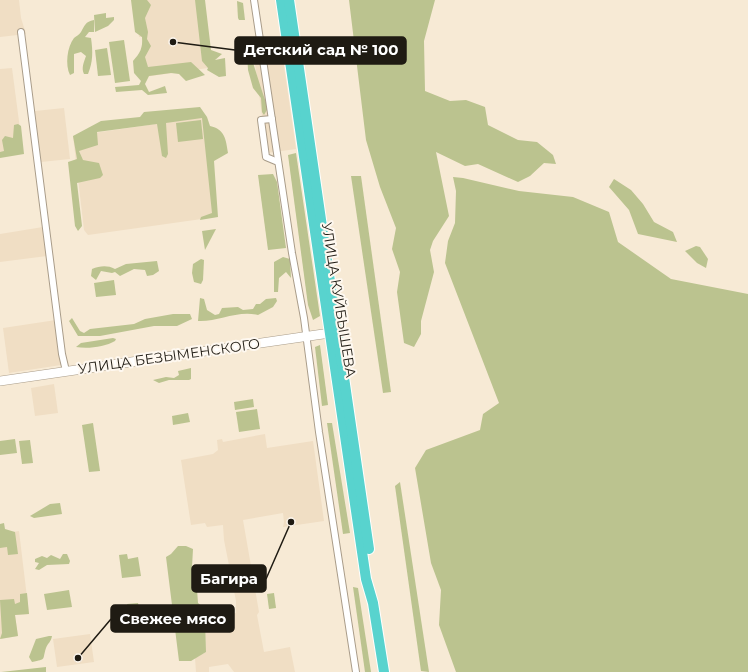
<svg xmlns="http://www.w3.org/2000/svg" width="748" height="672" font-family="Montserrat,sans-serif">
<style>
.built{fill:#f0dec4}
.green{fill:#bbc38f}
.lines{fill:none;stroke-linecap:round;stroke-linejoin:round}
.minor-casing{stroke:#a99c89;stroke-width:8}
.secondary-casing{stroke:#a99c89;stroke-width:10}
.trunk-casing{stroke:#fff;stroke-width:12}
.minor{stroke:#fff;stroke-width:6}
.secondary{stroke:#fff;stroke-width:9}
.trunk{stroke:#58d3ce;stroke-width:10}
.labels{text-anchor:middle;stroke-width:4;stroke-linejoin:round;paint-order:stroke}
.street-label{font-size:14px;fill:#1f1b13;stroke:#fef8f0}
.leader{fill:none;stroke:#1f1b13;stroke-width:1.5}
.callout-dot{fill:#1f1b13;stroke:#fef8f0;stroke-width:1.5}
.callout{fill:#1f1b13;stroke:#1f1b13;stroke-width:1.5}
.callout-label{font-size:15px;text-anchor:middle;font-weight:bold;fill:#fff}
</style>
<rect width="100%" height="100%" fill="#f7ead5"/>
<g class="built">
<polygon points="0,0 19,0 21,18 26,34 0,37"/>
<polygon points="135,0 199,0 208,68 144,77 141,48 143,46 142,37 139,37"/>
<polygon points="282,52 296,149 267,153 254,56"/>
<polygon points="12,68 23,152 0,155 0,69"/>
<polygon points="64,108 70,159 41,162 35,111"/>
<polygon points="204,117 216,217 88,235 84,230 73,136"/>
<polygon points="43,227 47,256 0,262 0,234"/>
<polygon points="56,320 61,365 9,373 3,328"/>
<polygon points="54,384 58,413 35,416 31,388"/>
<polygon points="265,434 267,448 313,441 324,521 283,527 284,522 283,513 243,520 259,612 257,615 264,652 290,647 295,672 234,672 228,664 209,667 209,672 196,672 195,658 206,652 205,617 236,613 236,601 224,540 223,525 207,527 205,523 191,525 181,460 213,454 218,450 217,440 222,439 223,442"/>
<polygon points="19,531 29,614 15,615 18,636 0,639 0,534"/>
<polygon points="90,634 94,662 57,667 53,639"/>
</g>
<g class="green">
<path d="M131 0H147L151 5 145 18 148 32 147 39 151 46 145 57 148 67 191 62 205 75 186 81 179 74 171 73 149 76 145 84 149 92 165 86 167 93 148 95 142 90 116 92 115 87 139 85 141 81 134 73 133 61C140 53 143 48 142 37L135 32Z"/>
<polygon points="195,0 205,0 211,50 222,54 215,60 225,58 226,76 219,77 207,70 208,68 202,61"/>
<polygon points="349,0 435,0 424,41 425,91 450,101 466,100 485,107 488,125 518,140 537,142 553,155 556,164 544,163 530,176 518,182 478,164 465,166 436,152 449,216 433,241 430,250 434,272 421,321 421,334 414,347 404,343 397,292 400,272 392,249 396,228 380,187 366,140"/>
<polygon points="237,1 243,3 245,20 239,20 238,18"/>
<polygon points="106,13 106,18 114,17 114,20 108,26 95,32 94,15"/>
<path d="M94 20V32H89L85 37 91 38C93 52 93 62 88 74H84C81 68 84 62 86 56L81 52 74 54V73L70 75C65 65 67 47 74 38 76 36 79 35 81 32 85 25 85 22 94 20Z"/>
<polygon points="124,40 130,81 115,83 109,42"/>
<polygon points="107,48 111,75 98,76 95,50"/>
<path d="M247 52 250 53C256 72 261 89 268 108L264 115 262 112 261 98 253 88 248 70Z"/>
<path d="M200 107 207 117 210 126C225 129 226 140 228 153L214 161 218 217 200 220 201 217 212 213 202 118 166 123 168 154 166 158 162 156 157 124 97 132 98 145 79 151 83 160 99 163 103 175 100 178 77 183 82 226 78 231 75 226 68 162 77 159 73 136 101 121 140 117 144 112Z"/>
<polygon points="201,120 203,139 178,142 176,123"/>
<polygon points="18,124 21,126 24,154 0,158 0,152 4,151 2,140 5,136 13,138 14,125"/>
<polygon points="296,153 320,316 313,320 308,305 288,155"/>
<polygon points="273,174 277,182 286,248 268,250 258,175"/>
<polygon points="351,176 361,176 391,392 383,393"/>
<polygon points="453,177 463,178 519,191 573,197 609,212 618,242 671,279 748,294 748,672 456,672 439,625 441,590 431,563 415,468 426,450 480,430 483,414 499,403 445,263 448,241 455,223 456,191"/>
<polygon points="614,179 631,190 643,204 654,222 673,232 677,242 638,234 629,210 609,187"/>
<polygon points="216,229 205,250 202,231"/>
<polygon points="696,246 700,247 708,259 706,268 697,263 685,251"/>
<polygon points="283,257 290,259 291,278 286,272 279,278 278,292 274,292 274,262"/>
<polygon points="201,259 204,260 203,280 201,284 194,282 192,273 193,264"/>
<path d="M157 261 159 271 153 275 147 276 145 270 134 269 120 276 115 272 112 273 101 271 96 280 91 276 92 269C100 266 107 265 115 269L126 264Z"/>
<polygon points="114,280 116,295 96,297 94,283"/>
<path d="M200 298 204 299 207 310 215 315 219 314 222 308 238 307 243 310 253 309 256 304H260L266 299 276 298 277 301 273 307 258 315C237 310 218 322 198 321Z"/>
<polygon points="173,314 190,314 192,319 177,326 154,326 100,336 78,336 69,321 72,318 80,331 84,333 90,329 134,324 145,319"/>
<path d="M113 338 116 339 115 341C105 347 88 349 76 347L81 343Z"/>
<polygon points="320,345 328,405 322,406 315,347"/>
<polygon points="191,368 191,379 189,380 169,380 159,383 153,380 166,377 174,378 179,375 178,371"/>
<polygon points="253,399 254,407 235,410 234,402"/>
<polygon points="257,409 260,429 239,432 236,412"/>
<polygon points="188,413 190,422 173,425 172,416"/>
<polygon points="93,423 100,471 89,472 82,425"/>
<polygon points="327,423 332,423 350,533 343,534"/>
<polygon points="15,439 17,453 0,455 0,441"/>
<polygon points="30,440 33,463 22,464 19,441"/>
<polygon points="400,482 429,672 421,671 395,486"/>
<polygon points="60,503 62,514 34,518 30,516 50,504"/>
<polygon points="4,523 5,529 15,532 18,554 8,555 7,547 0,548 0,524"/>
<polygon points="178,546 186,546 193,549 192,567 200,581 200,586 197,589 198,603 203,607 199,613 205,617 206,652 191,661 179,661 166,557 171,554"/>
<polygon points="63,554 67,554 70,561 69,564 47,565 39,570 35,569 39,563 35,562 35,559 42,556 47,558 51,555 60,559"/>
<polygon points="127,554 128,559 138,557 141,576 122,578 119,555"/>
<polygon points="353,587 358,588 371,672 365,672"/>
<polygon points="69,590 72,607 47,610 44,594"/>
<polygon points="27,593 29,614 15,615 18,636 0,639 2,633 0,600 14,599 15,604 20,602 20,594"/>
<polygon points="274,593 276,608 269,609 267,594"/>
<polygon points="138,603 139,607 147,606 150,626 131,629 127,604"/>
<path d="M49 636H52C51 642 48 643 46 648 42 660 47 659 32 662L29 657 36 639Z"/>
<polygon points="46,667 46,672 1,672"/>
</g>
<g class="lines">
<g class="minor-casing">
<g id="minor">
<polyline points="254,0 292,253 304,318 319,432 356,672"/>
<polyline points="21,32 62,354 66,371"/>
<polyline points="272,119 261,120 266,157 278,162"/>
</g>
</g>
<g class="secondary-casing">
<polyline id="secondary" points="0,381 337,332"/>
</g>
<g class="trunk-casing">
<g id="trunk">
<polyline points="281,0 366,579 373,603 384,672"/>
<polyline points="289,0 369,549"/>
</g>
</g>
<use href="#minor" class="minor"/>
<use href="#secondary" class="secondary"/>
<use href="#trunk" class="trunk"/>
</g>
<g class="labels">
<g class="street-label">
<text transform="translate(339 300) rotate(81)" y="5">УЛИЦА КУЙБЫШЕВА</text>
<text transform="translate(169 356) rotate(-8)" y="5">УЛИЦА БЕЗЫМЕНСКОГО</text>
</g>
</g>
<path class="leader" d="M173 42L235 50M291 522L266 579M78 658L111 619"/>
<g class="callout-dot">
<circle cx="173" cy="42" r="4"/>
<circle cx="291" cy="522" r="4"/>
<circle cx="78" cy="658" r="4"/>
</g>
<g class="callout">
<rect x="235" y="37" width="171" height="27" rx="4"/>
<rect x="192" y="565" width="74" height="27" rx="4"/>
<rect x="111" y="605" width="123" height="27" rx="4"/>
</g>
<g class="callout-label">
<text x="321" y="55">Детский сад № 100</text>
<text x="229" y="584">Багира</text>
<text x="173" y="624">Свежее мясо</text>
</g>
</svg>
